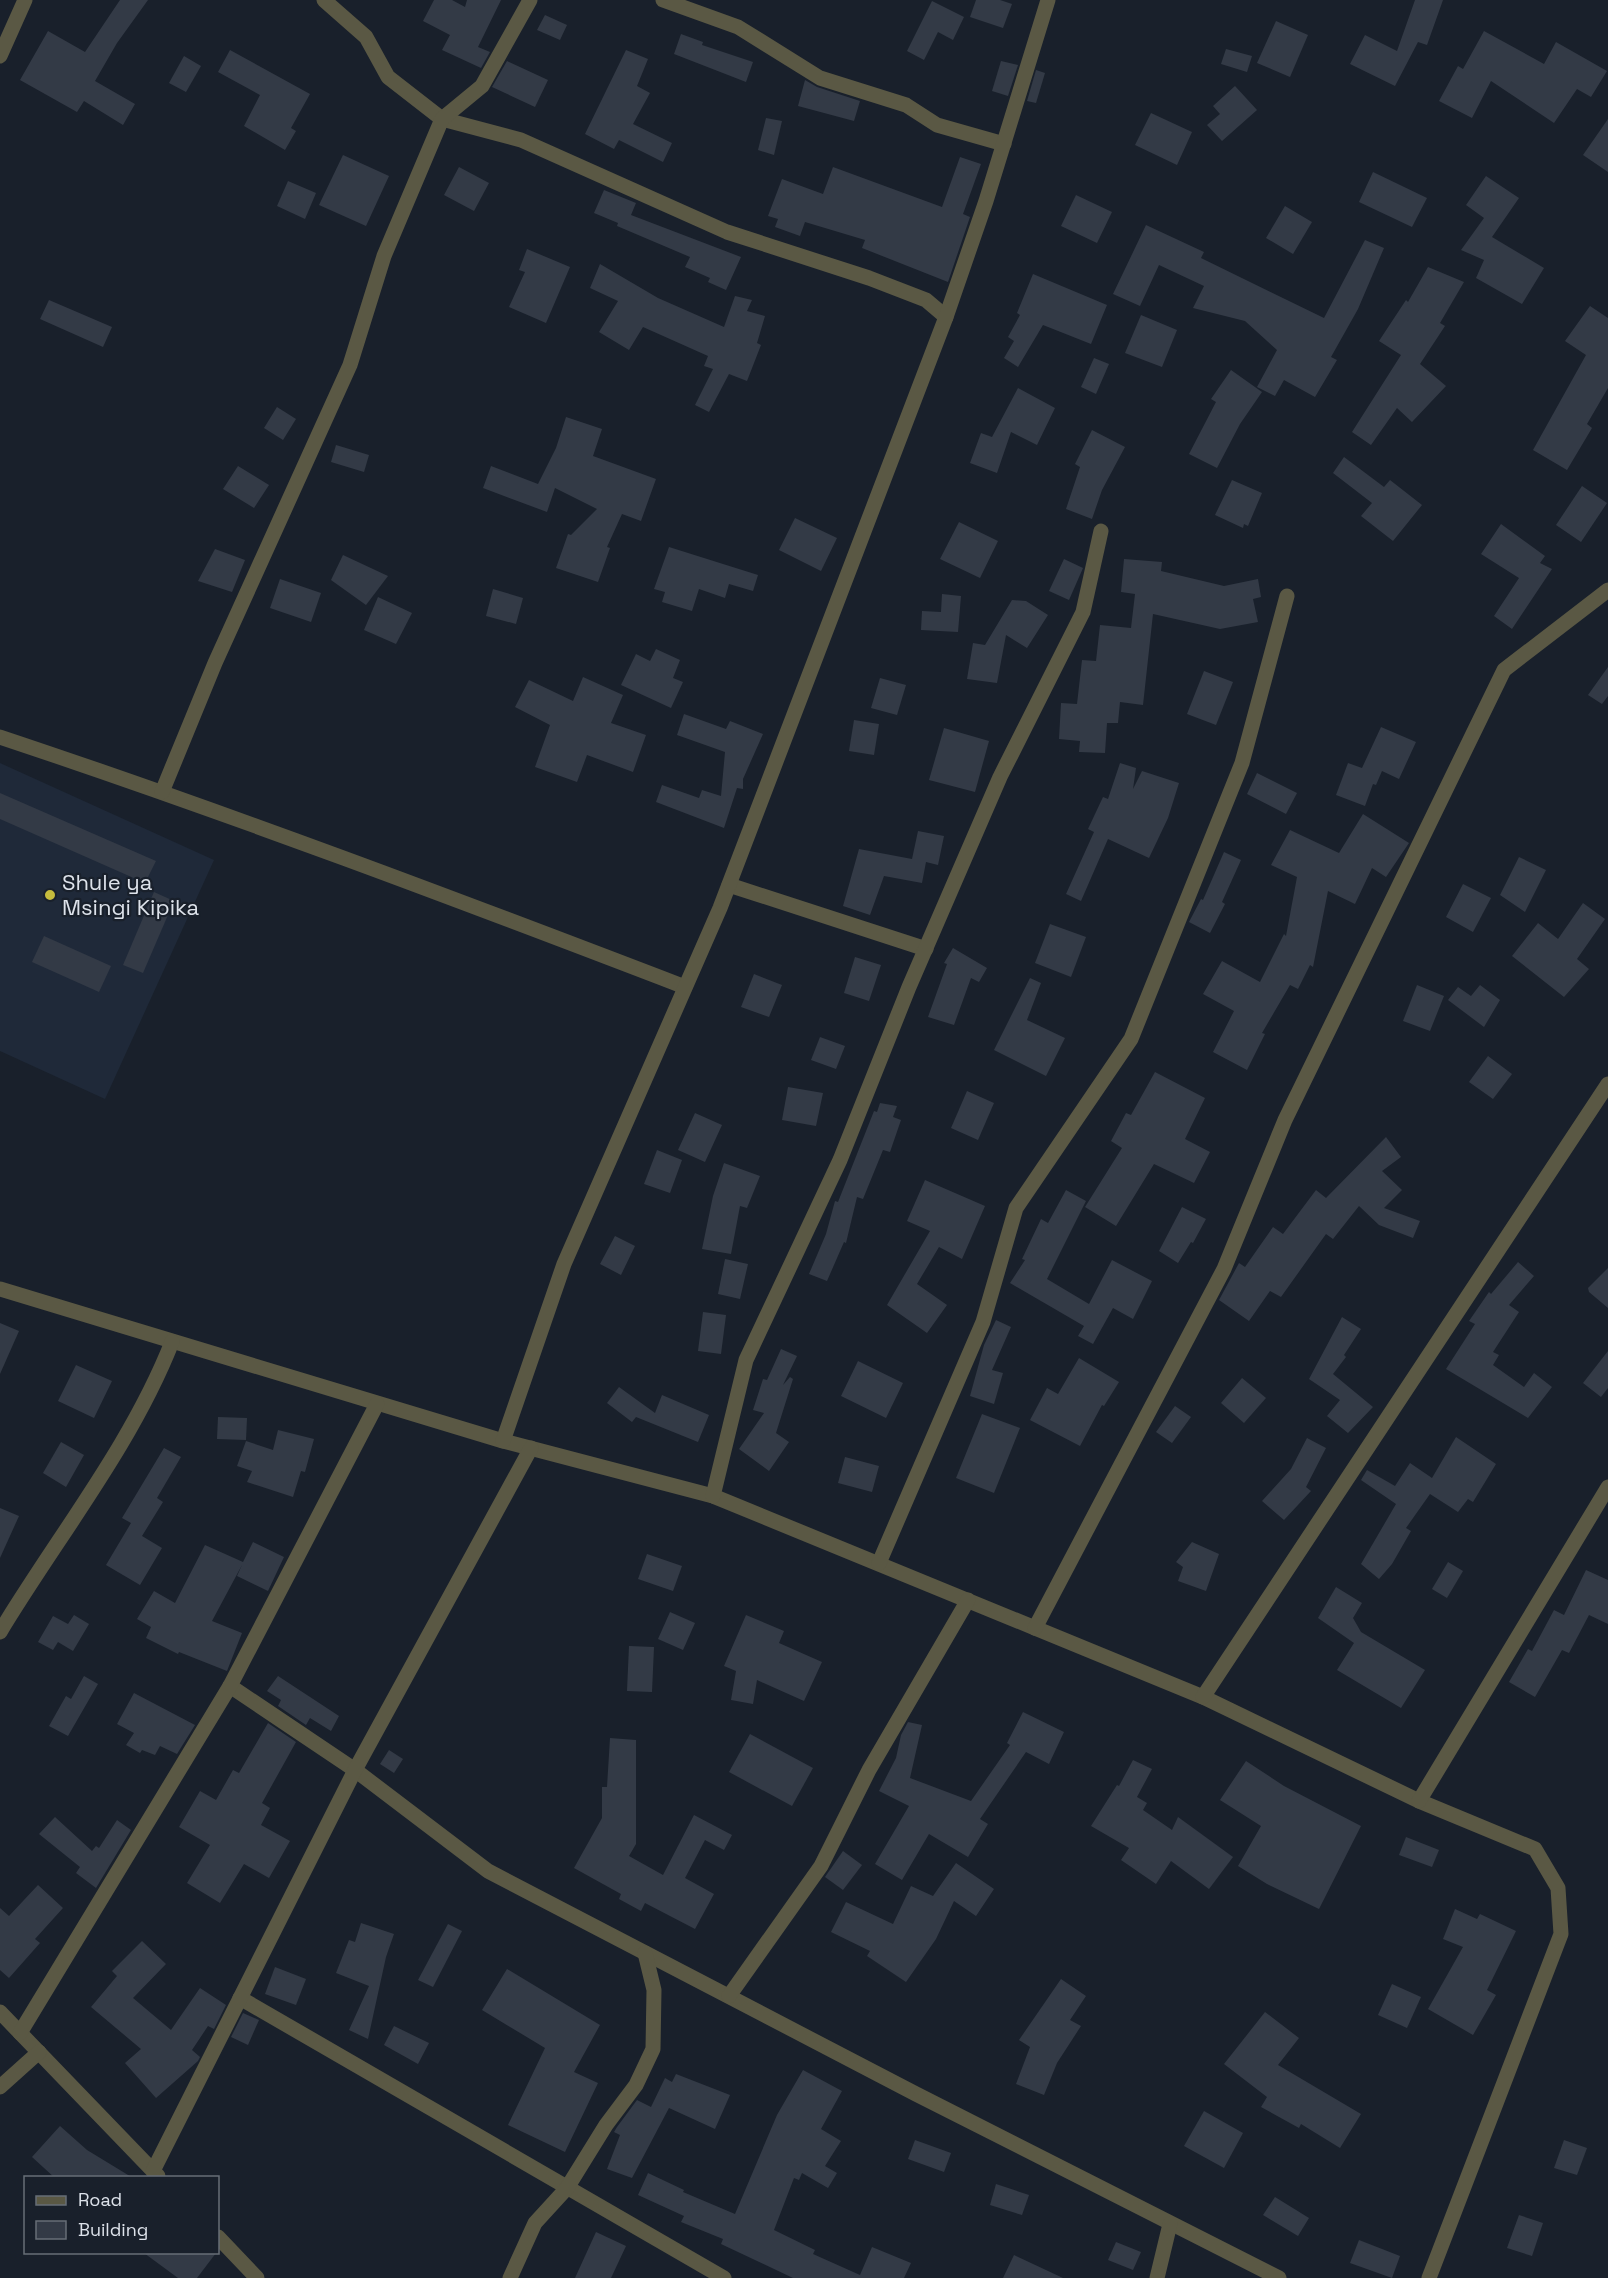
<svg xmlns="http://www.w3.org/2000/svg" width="1608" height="2278" font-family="'Space Grotesk',sans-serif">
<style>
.built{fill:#1f2939}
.building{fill:#333a46}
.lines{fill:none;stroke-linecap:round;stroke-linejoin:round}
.street{stroke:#5a5844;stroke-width:15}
.poi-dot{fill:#c6bc3d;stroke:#19202b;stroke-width:2}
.labels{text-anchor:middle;stroke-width:4.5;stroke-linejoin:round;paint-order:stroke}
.poi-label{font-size:22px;fill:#dde2ea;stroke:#19202b;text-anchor:start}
</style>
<rect width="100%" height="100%" fill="#19202b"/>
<polygon class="built" points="0,763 214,860 105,1099 0,1051"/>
<g class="building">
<polygon points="120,0 148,0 117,43 95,81 135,104 123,125 84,101 77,112 20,80 48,31 85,52"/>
<polygon points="434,0 452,0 465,7 467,0 501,0 478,47 490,52 481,68 442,50 450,35 423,21"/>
<polygon points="976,0 1000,0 1012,4 1003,28 970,17"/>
<polygon points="1415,0 1443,0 1427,45 1418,42 1395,86 1350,64 1365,35 1397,51"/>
<polygon points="932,1 964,17 953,40 938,32 924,60 907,51"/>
<polygon points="545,15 567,25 560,40 537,30"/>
<polygon points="1276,21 1308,35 1290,77 1257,63"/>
<polygon points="1484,31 1544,64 1556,42 1607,71 1591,97 1577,89 1554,123 1491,81 1472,118 1439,101 1458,66 1463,69"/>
<polygon points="681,34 703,42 702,45 753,62 746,82 674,54"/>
<polygon points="1226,49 1252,56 1247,72 1221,64"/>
<polygon points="230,50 310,94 291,128 296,131 285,150 244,126 260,95 218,72"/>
<polygon points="626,50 648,59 637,86 650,93 633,124 672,143 663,162 619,140 614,149 585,134"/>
<polygon points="184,56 201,66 186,92 169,83"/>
<polygon points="507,61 548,80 535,107 492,87"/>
<polygon points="1001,61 1018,65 1008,96 992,91"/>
<polygon points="1036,70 1045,73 1036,103 1027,101"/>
<polygon points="805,80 817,87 860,101 854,121 798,106"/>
<polygon points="1235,86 1257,110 1222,141 1207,125 1220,114 1213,106"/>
<polygon points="1151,113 1192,132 1177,165 1135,145"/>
<polygon points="766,118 782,121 774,155 758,150"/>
<polygon points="1608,119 1608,172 1583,155"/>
<polygon points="343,155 389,176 366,226 319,205"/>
<polygon points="960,157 981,164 963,214 970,217 948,282 862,248 865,240 805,222 800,236 775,227 778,219 768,216 782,179 823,194 833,167 942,207"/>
<polygon points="459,167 489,183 474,211 444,195"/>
<polygon points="1373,172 1427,198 1412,227 1359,202"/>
<polygon points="1486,176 1519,198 1492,237 1544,268 1522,304 1476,278 1484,260 1461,250 1484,218 1466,205"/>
<polygon points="288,181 316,193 305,219 277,206"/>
<polygon points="604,190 636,203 631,215 741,257 726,290 708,282 710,278 685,267 690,257 617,226 618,223 594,213"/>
<polygon points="1076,195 1112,212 1097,243 1061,226"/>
<polygon points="1285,206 1312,222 1293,254 1266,238"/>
<polygon points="1146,225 1204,252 1201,258 1324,318 1365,240 1384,248 1358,309 1331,357 1337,360 1315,397 1284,380 1275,396 1257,387 1277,350 1245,321 1193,308 1204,286 1159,265 1140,306 1113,294"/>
<polygon points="527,249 570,267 546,323 509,307 525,272 519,270"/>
<polygon points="600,264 658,298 724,327 735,296 752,300 747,311 765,316 757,343 761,345 747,381 729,374 709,412 695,405 713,369 704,366 708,356 643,327 629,350 599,332 618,301 590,288"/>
<polygon points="1428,267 1464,282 1440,323 1445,326 1420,364 1446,386 1412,422 1397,408 1371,445 1352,432 1401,355 1379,341 1406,300 1408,302"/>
<polygon points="1033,274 1107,305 1091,344 1043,325 1018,367 1004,358 1014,341 1008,337 1020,315 1017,313"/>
<polygon points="49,300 112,327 103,347 40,319"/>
<polygon points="1590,306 1608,318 1608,388 1587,424 1592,428 1567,470 1533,450 1586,355 1565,341"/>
<polygon points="1141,315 1177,330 1162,367 1125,353"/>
<polygon points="1094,358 1109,364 1096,394 1081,387"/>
<polygon points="1231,370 1262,392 1240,424 1217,468 1189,454 1216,402 1211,399"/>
<polygon points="1018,388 1055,408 1037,445 1011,432 997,473 970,463 981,433 992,437"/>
<polygon points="277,407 296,419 283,440 264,428"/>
<polygon points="566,417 602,429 593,456 656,479 641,521 622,514 607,547 610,548 598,582 556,568 568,534 571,535 597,509 555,488 547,512 483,488 491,466 538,484 556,448"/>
<polygon points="1092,430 1125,447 1102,490 1092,519 1066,509 1080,467 1075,464"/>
<polygon points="336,445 369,455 364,472 331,462"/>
<polygon points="1344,457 1384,487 1390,480 1422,505 1393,541 1361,516 1372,503 1333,473"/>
<polygon points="238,466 269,485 254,508 223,489"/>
<polygon points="1232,480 1262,493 1248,526 1244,524 1243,528 1215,515"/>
<polygon points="1582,486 1607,503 1581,542 1556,525"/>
<polygon points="795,518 837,538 821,571 779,550"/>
<polygon points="959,522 998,541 980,578 940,559"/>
<polygon points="1501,524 1545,556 1540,563 1552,569 1512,629 1494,616 1519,578 1481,554"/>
<polygon points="669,547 758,575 753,591 729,584 725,598 699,589 692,611 662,602 665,592 654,589"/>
<polygon points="215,549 245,560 232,592 198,581"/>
<polygon points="343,555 388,576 366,605 331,580"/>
<polygon points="1064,559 1083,568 1069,600 1049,591"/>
<polygon points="1124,559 1162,562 1161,571 1224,586 1258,579 1261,597 1253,599 1258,622 1220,629 1153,614 1143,705 1120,702 1118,723 1107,723 1105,753 1079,752 1080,741 1059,739 1061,703 1077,704 1082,660 1096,661 1100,625 1131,628 1135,594 1121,592"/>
<polygon points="280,579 321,593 311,622 270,608"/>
<polygon points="493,589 523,598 516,624 486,616"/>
<polygon points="942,594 961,596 958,632 921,630 922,611 941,612"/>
<polygon points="378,597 412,613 396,644 364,630"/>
<polygon points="1012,600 1026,601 1048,615 1027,648 1006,635 997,683 967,679 973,643 985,645"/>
<polygon points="656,649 680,660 673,678 683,682 671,708 621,685 636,654 650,661"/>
<polygon points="1608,667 1608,696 1602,704 1588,695"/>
<polygon points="1204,671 1233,682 1216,725 1187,714"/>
<polygon points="583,677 623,695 611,723 646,735 633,772 587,755 577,782 535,767 550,725 515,707 529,680 573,701"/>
<polygon points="880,678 906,685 897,715 871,708"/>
<polygon points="684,714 726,729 730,721 763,734 743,779 743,789 737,788 724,828 656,802 662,785 699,798 702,790 721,796 725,752 677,735"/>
<polygon points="854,720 879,724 874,755 849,751"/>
<polygon points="1381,727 1416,742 1399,779 1382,771 1376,785 1373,784 1365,806 1336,795 1348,763 1362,768"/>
<polygon points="944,728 989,741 975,792 929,780"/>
<polygon points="1120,763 1136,768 1133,789 1142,771 1179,783 1168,818 1149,858 1108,839 1081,901 1066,894 1094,832 1088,829 1103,797 1108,799"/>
<polygon points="1257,773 1297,793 1286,814 1247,794"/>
<polygon points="0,793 156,861 145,883 0,819"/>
<polygon points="1363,814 1409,843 1386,877 1372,868 1355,904 1328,891 1313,967 1310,965 1298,989 1290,985 1262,1033 1265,1034 1247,1070 1213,1052 1234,1011 1203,994 1222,961 1260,982 1284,934 1286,936 1297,877 1271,865 1290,830 1339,853"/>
<polygon points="918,831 944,836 938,865 926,862 922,883 884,876 870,915 843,906 859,849 912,859"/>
<polygon points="1224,852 1241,860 1222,902 1225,904 1210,933 1189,922 1201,899 1203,900"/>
<polygon points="1519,857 1546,870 1525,912 1500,895"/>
<polygon points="1463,884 1491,898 1473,932 1446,917"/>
<polygon points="154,892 174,901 143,973 123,965"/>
<polygon points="1583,903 1605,919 1577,959 1589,969 1564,997 1512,956 1538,923 1558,939"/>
<polygon points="1050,924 1086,937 1071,977 1035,963"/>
<polygon points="44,936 111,966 99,992 32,962"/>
<polygon points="953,948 987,968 979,982 971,978 954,1025 928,1017 947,964 944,963"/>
<polygon points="855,957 881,965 869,1001 844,993"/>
<polygon points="754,974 782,985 769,1017 741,1007"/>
<polygon points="1030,978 1041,983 1027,1020 1065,1038 1046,1076 994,1050"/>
<polygon points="1417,985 1444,996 1430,1031 1403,1021"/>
<polygon points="1480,985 1500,1000 1484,1027 1448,1000 1458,987 1471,996"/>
<polygon points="820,1037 845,1046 836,1069 811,1060"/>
<polygon points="1488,1056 1512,1074 1493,1099 1469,1082"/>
<polygon points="1155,1072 1205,1098 1185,1139 1210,1152 1194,1183 1154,1164 1116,1226 1085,1207 1122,1148 1111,1141 1126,1113 1131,1115"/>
<polygon points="788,1087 823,1093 816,1126 782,1120"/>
<polygon points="967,1091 994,1103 978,1140 951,1128"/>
<polygon points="880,1103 897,1106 893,1117 901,1120 890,1152 883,1150 863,1199 857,1197 846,1243 844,1242 827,1281 809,1274 826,1234 835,1201 838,1202 874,1111 877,1112"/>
<polygon points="695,1113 722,1125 705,1162 678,1150"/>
<polygon points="1386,1137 1401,1157 1382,1171 1402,1190 1384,1208 1420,1221 1413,1238 1379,1225 1359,1206 1333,1239 1326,1234 1281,1297 1270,1291 1249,1321 1219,1300 1239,1263 1245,1267 1273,1227 1283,1234 1316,1190 1326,1198"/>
<polygon points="657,1150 682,1160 670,1193 644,1184"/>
<polygon points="724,1163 760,1176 747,1208 740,1206 731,1254 702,1249 713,1196"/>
<polygon points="925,1180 985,1206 962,1259 939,1247 917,1284 947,1305 927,1333 887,1305 930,1231 907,1221"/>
<polygon points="1066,1190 1086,1201 1047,1279 1089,1304 1112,1260 1152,1281 1133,1319 1113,1308 1093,1344 1078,1336 1084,1326 1010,1283 1025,1260 1022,1259 1041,1219 1048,1223"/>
<polygon points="1182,1207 1206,1219 1193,1243 1191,1242 1178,1263 1159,1251"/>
<polygon points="615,1236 635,1246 621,1275 600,1264"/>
<polygon points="725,1259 748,1264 740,1299 718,1294"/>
<polygon points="1518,1262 1534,1276 1509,1305 1519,1312 1493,1352 1499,1355 1493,1365 1524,1387 1534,1373 1552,1387 1528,1418 1446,1369 1475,1324 1469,1321 1489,1292 1491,1294"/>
<polygon points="1608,1268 1608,1308 1589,1292 1588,1288"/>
<polygon points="703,1312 726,1315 721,1354 698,1351"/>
<polygon points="1342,1317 1361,1329 1344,1355 1346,1357 1333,1374 1373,1407 1348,1433 1327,1416 1340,1400 1309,1379"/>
<polygon points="996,1320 1011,1327 992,1370 1003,1373 994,1404 970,1396 984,1345"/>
<polygon points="0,1323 19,1331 0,1374"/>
<polygon points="781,1349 797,1356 783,1385 790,1377 793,1379 776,1433 789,1442 769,1471 739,1449 764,1413 753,1410 763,1379 767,1380"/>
<polygon points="1608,1351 1608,1388 1601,1397 1583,1383"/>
<polygon points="1079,1358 1119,1382 1104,1406 1102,1405 1080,1446 1030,1420 1047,1388 1058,1394"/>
<polygon points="858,1361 903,1383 886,1418 841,1396"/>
<polygon points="76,1365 112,1381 94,1418 58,1401"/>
<polygon points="1242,1378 1266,1398 1244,1423 1221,1403"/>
<polygon points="619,1387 655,1413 662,1395 709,1415 698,1442 636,1417 632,1422 607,1403"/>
<polygon points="1175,1406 1191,1417 1172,1443 1156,1432"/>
<polygon points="982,1414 1020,1428 994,1493 956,1478"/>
<polygon points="218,1417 247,1418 246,1440 217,1439"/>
<polygon points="278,1430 314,1439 305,1472 301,1471 293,1497 247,1482 252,1471 237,1466 246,1441 273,1450"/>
<polygon points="1456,1437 1496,1464 1473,1502 1468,1499 1458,1512 1430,1494 1406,1528 1411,1531 1392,1564 1379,1579 1361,1564 1396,1504 1361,1480 1367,1470 1395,1486 1410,1463 1432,1478"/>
<polygon points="1307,1438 1326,1448 1306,1487 1311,1491 1284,1520 1262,1501 1291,1469"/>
<polygon points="61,1442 84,1455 66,1487 43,1473"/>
<polygon points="164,1448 181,1457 157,1498 163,1502 142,1536 162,1548 140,1585 106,1565 131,1523 122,1518"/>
<polygon points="845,1457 879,1466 872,1492 838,1483"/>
<polygon points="0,1508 19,1516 0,1558"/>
<polygon points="253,1542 284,1557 268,1591 237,1576 242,1565 212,1621 242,1633 227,1671 179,1652 178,1654 146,1638 151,1627 137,1619 154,1591 175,1603 205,1545 243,1562"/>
<polygon points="1192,1542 1219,1554 1206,1591 1178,1581 1183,1567 1176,1562"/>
<polygon points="647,1554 682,1566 673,1591 638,1579"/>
<polygon points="1448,1562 1463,1571 1447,1598 1432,1589"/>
<polygon points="1586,1570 1608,1580 1608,1624 1589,1615 1569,1653 1562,1650 1535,1697 1509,1682 1528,1649 1532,1651 1554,1610 1564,1615"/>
<polygon points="1336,1587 1362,1603 1353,1618 1361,1632 1425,1670 1401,1708 1337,1670 1354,1643 1318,1618"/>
<polygon points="670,1612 695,1623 683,1650 658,1639"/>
<polygon points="74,1615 89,1624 73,1651 58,1642 53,1650 38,1642 53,1616 68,1624"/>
<polygon points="746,1615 784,1631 779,1643 822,1662 804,1701 757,1680 753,1704 731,1700 736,1671 724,1666"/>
<polygon points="629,1646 654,1647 652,1692 627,1691"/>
<polygon points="84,1676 98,1684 68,1736 49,1726 66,1696 71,1699"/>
<polygon points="278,1676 339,1716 331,1731 310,1718 306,1725 278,1706 281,1700 267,1691"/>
<polygon points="134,1693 195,1725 177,1754 160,1746 155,1755 142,1750 140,1753 126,1745 134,1733 117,1724"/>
<polygon points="1023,1712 1064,1732 1049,1764 1026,1752 980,1819 988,1824 968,1857 929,1834 902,1880 875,1864 909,1806 879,1791 896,1758 901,1735 908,1722 922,1725 910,1778 971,1801 1010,1745 1007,1743"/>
<polygon points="268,1723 296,1742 262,1803 270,1808 261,1825 290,1841 269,1878 244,1864 220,1903 187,1883 210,1845 179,1827 200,1791 216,1800 233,1770 239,1773"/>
<polygon points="750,1734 813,1768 792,1806 729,1772"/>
<polygon points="610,1738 636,1740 636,1844 629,1856 663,1875 694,1815 732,1835 724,1850 705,1840 685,1878 714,1894 695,1929 645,1903 641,1911 619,1899 621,1894 574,1868 602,1818 602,1787 607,1787"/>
<polygon points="389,1750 403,1759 394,1773 380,1764"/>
<polygon points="1133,1760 1152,1769 1137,1797 1147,1803 1143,1810 1172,1830 1178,1817 1233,1857 1209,1889 1171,1861 1156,1884 1121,1860 1129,1848 1091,1826 1117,1785 1119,1786"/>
<polygon points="1246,1761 1284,1786 1361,1826 1319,1909 1267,1884 1238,1866 1261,1826 1220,1800"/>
<polygon points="55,1817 92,1851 96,1846 99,1848 117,1820 131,1830 96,1888 76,1873 80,1867 39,1834"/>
<polygon points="1406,1837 1439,1850 1432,1867 1399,1855"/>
<polygon points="843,1851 862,1865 843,1890 825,1877"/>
<polygon points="956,1863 994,1889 976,1916 954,1901 936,1939 906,1982 867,1956 870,1951 831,1932 846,1902 893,1924 911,1886 933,1896"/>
<polygon points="38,1885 63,1908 35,1939 40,1943 9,1978 0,1970 0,1908 9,1916"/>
<polygon points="1455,1909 1477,1919 1480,1914 1516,1931 1487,1990 1496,1995 1473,2035 1428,2009 1463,1947 1443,1939"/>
<polygon points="361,1923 394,1934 386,1957 368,2039 349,2030 369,1986 336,1973 349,1940 355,1942"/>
<polygon points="448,1924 462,1931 433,1987 418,1980"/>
<polygon points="142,1941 166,1964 133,1998 171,2030 200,1988 226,2005 214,2029 208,2026 192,2050 200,2057 198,2061 156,2098 125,2063 141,2049 91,2007 117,1976 112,1971"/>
<polygon points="275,1967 306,1979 296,2005 265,1994"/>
<polygon points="507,1969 600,2025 574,2072 598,2083 565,2152 508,2125 545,2048 482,2010"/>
<polygon points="1061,1979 1086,1996 1070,2020 1081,2026 1057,2063 1044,2095 1016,2084 1030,2047 1019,2040"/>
<polygon points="1392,1984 1421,1997 1407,2028 1378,2015"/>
<polygon points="1265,2012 1299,2038 1278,2065 1361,2114 1340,2148 1301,2124 1299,2128 1261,2107 1267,2097 1224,2064"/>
<polygon points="243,2013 259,2020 248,2045 231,2037"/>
<polygon points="394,2026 429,2043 418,2064 384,2045"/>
<polygon points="803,2070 842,2091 821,2129 841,2141 825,2166 837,2173 828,2188 802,2173 799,2180 794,2178 774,2230 815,2250 813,2254 860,2275 872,2247 911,2263 904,2278 793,2278 721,2244 723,2239 681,2222 684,2216 638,2195 648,2173 684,2190 683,2192 735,2214 777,2115"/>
<polygon points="676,2074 730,2095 715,2129 669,2108 632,2178 607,2169 620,2135 614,2132 617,2127 637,2100 651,2107 665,2078 672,2082"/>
<polygon points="1204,2111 1243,2133 1224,2168 1184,2146"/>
<polygon points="60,2126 87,2150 133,2178 55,2178 32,2157"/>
<polygon points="915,2140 951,2153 944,2172 908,2159"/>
<polygon points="1564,2140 1587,2148 1577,2175 1554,2168"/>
<polygon points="996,2184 1029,2195 1022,2215 990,2205"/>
<polygon points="1275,2197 1309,2218 1298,2236 1263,2215"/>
<polygon points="1519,2215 1543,2223 1532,2256 1507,2248"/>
<polygon points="596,2232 626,2246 611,2278 575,2278"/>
<polygon points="1359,2240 1400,2256 1392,2278 1350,2263"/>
<polygon points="1116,2242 1141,2252 1133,2270 1108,2260"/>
<polygon points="144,2253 216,2253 197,2278 178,2278"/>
<polygon points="1014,2255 1063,2278 1003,2278"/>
</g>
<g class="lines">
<g class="street">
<polyline points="324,0 366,37 388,77 442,119 521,140 727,232 869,278 926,300 946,317"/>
<polyline points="663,0 738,27 820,78 906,105 937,125 1004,144"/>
<polyline points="0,56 25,0"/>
<path d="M0 737C231 814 458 900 685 987"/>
<polyline points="162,792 215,663 350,365 384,256 442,119 482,86 530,0"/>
<polyline points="729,885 926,949"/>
<polyline points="0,1289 503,1441 713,1496 1035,1628 1203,1697 1419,1801 1535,1849 1558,1888 1561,1934 1429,2278"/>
<polyline points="503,1441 564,1264 720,908 946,317 986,201 1048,0"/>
<polyline points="713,1496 746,1360 840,1160 909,987 1000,777 1083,612 1101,531"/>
<polyline points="879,1563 983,1322 1016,1208 1131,1039 1242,763 1287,596"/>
<polyline points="1035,1628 1224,1269 1285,1120 1504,670 1608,590"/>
<path d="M0 1632C58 1536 131 1446 172 1342"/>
<polyline points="230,1686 355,1770 488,1871 916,2094 1279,2278"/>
<polyline points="1203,1697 1608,1084"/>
<polyline points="1419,1801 1608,1487"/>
<polyline points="729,1996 821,1866 869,1770 968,1600"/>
<polyline points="240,1998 724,2278"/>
<polyline points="0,2012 158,2176"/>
<polyline points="20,2033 230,1686 377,1404"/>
<polyline points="0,2087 39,2052"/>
<polyline points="153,2171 355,1770 531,1448"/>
<polyline points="218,2237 257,2278"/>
<polyline points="510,2278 535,2223 567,2188 606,2125 636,2085 653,2049 654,1990 645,1953"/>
<polyline points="1157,2278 1170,2224"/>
</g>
</g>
<circle class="poi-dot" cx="50" cy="895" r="6"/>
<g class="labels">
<g class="poi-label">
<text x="62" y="890">Shule ya<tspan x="62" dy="25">Msingi Kipika</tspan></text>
</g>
</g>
<rect x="24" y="2176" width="195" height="78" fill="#19202b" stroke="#676e77" stroke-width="1.5"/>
<rect x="36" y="2196" width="30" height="9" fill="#5a5844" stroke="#676e77" stroke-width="1.5"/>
<text x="78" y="2206" font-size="18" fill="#dde2ea">Road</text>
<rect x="36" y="2221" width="30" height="18" fill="#333a46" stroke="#676e77" stroke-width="1.5"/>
<text x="78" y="2236" font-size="18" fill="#dde2ea">Building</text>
</svg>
